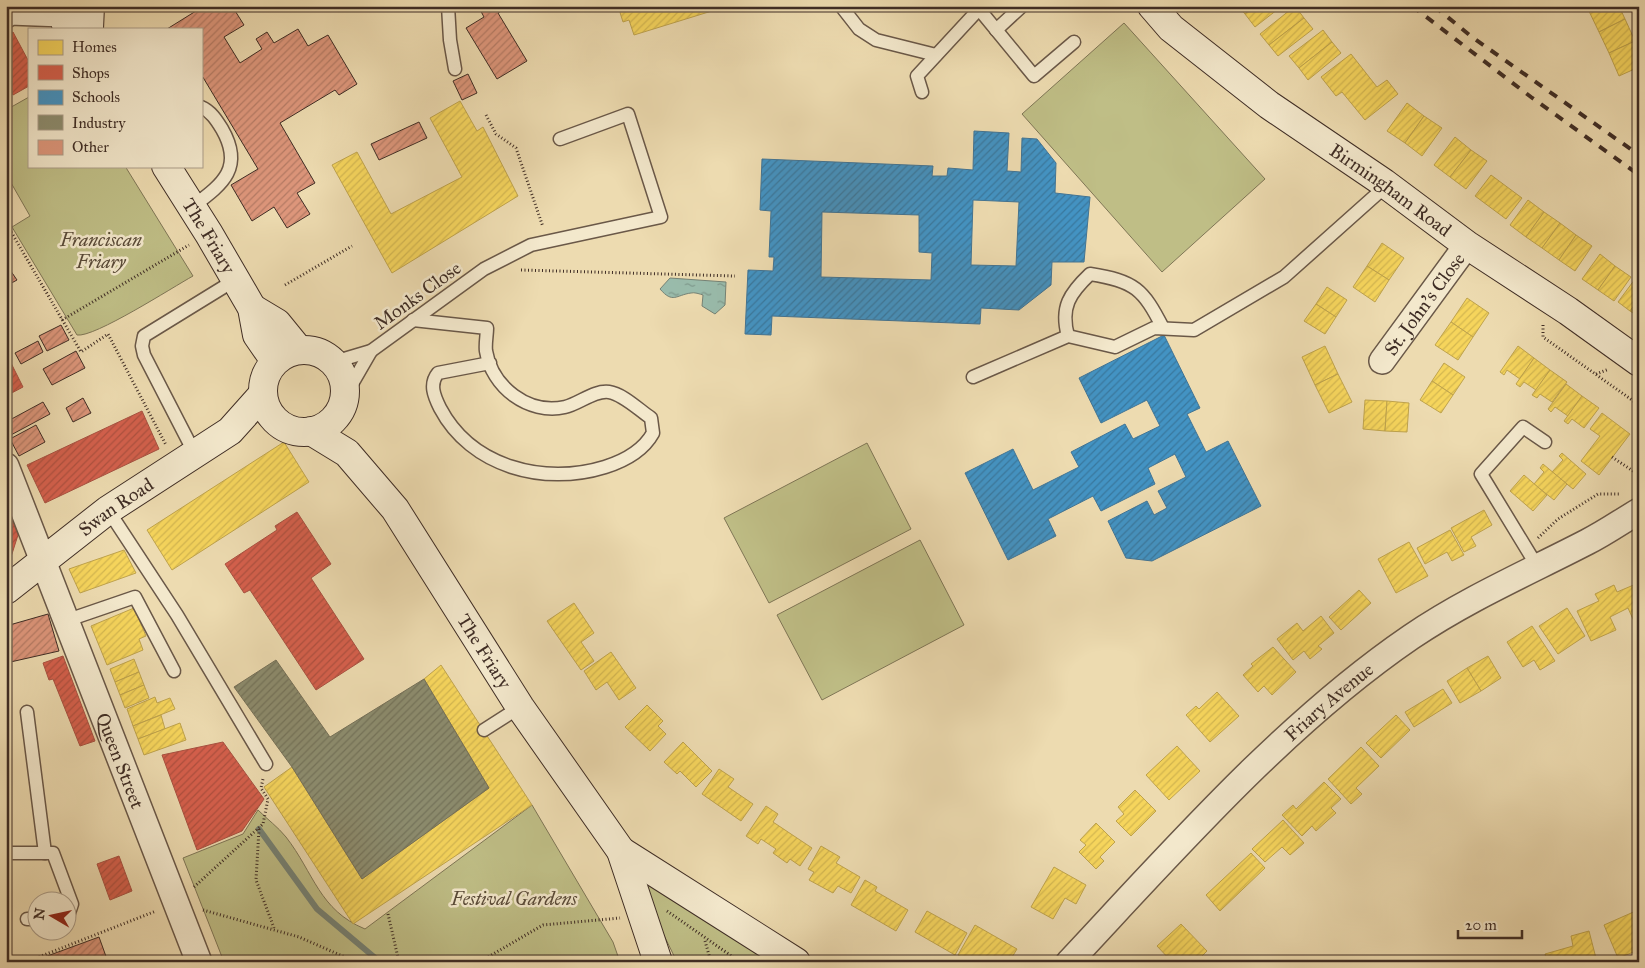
<svg xmlns="http://www.w3.org/2000/svg" width="1645" height="968" font-family="'IM FELL Great Primer',serif">
<style>
.green{fill:#bfbe86;stroke:#7f7656}
.water{fill:url(#water-ripples);stroke:#758275}
.homes{fill:url(#homes-hatch);stroke:#bfa34c}
.shops{fill:url(#shops-hatch);stroke:#a95141}
.schools{fill:url(#schools-hatch);stroke:#427494;fill-rule:evenodd}
.industry{fill:url(#industry-hatch);stroke:#757058}
.lines{fill:none;stroke-linecap:round;stroke-linejoin:round}
.stream{stroke:#758275;stroke-width:6}
.building{fill:url(#building-hatch);stroke:#3f2d25}
.lane-casing{stroke:#6a5848;stroke-width:15}
.street-casing{stroke:#6a5848;stroke-width:28}
.secondary-casing{stroke:#3f2d25;stroke-width:30}
.path{stroke:#3f2d25;stroke-width:3;stroke-dasharray:1 2.5;stroke-linecap:butt}
.lane{stroke:#f3e8cc;stroke-width:12}
.street{stroke:#f3e8cc;stroke-width:25}
.secondary{stroke:#f3e8cc;stroke-width:28}
.rail{stroke:#3f2d25;stroke-width:4;stroke-dasharray:9 9;stroke-linecap:butt}
.labels{text-anchor:middle;stroke-width:5;stroke-linejoin:round;paint-order:stroke}
.street-label{font-size:19px;fill:#3f2d25;stroke:#f3e8cc}
.park-label{font-size:19px;font-style:italic;fill:#594a38;stroke:#f3e8cc}
</style>
<defs>
<pattern id="water-ripples" width="26" height="14" patternUnits="userSpaceOnUse" patternTransform="scale(1.25)"><rect width="26" height="14" fill="#99bbab"/><path d="M2 4q2-2 4 0t4 0M15 11q2-2 4 0t4 0" fill="none" stroke="#7e988b"/></pattern>
<pattern id="homes-hatch" width="6" height="6" patternUnits="userSpaceOnUse" patternTransform="scale(1.25)"><rect width="6" height="6" fill="#f6d55c"/><path d="M-1 1l2-2M0 6l6-6M5 7l2-2" fill="none" stroke="#d4b750"/></pattern>
<pattern id="shops-hatch" width="6" height="6" patternUnits="userSpaceOnUse" patternTransform="scale(1.25)"><rect width="6" height="6" fill="#d6604d"/><path d="M-1 1l2-2M0 6l6-6M5 7l2-2" fill="none" stroke="#af5040"/></pattern>
<pattern id="schools-hatch" width="6" height="6" patternUnits="userSpaceOnUse" patternTransform="scale(1.25)"><rect width="6" height="6" fill="#4393c3"/><path d="M-1 1l2-2M0 6l6-6M5 7l2-2" fill="none" stroke="#39789e"/></pattern>
<pattern id="industry-hatch" width="6" height="6" patternUnits="userSpaceOnUse" patternTransform="scale(1.25)"><rect width="6" height="6" fill="#8c8c6e"/><path d="M-1 1l2-2M0 6l6-6M5 7l2-2" fill="none" stroke="#74735a"/></pattern>
<pattern id="building-hatch" width="6" height="6" patternUnits="userSpaceOnUse" patternTransform="scale(1.25)"><rect width="6" height="6" fill="#dd967b"/><path d="M-1 1l2-2M0 6l6-6M5 7l2-2" fill="none" stroke="#b57b65"/></pattern>
</defs>
<rect width="100%" height="100%" fill="#eddbb0"/>
<filter id="stains"><feTurbulence type="fractalNoise" baseFrequency=".004" numOctaves="4"/><feColorMatrix values="0 0 0 0 .2 0 0 0 0 .09 0 0 0 0 .02 0 0 0 .5 -.17"/></filter>
<radialGradient id="worn" r=".72"><stop offset=".6" stop-color="#630" stop-opacity="0"/><stop offset="1" stop-color="#630" stop-opacity=".3"/></radialGradient>
<g class="green">
<polygon points="1124,23 1265,179 1162,272 1022,114"/>
<path d="M29 97V166H125L193 276C173 287 94 338 77 335L12 227 30 216 6 174V110Z"/>
<polygon points="867,443 911,529 769,603 724,518"/>
<polygon points="920,540 964,625 822,700 777,615"/>
<path d="M532 805 613 942 620 962H224L183 858 243 834 258 810C267 819 278 827 286 837 314 873 319 910 365 929Z"/>
<polygon points="650,876 774,962 677,962 640,886"/>
</g>
<path class="water" d="M670 278 726 282 725 305 715 314 702 306 703 295C700 294 694 292 691 293 676 295 673 304 660 289Z"/>
<g class="homes">
<polygon points="618,6 728,6 634,35 629,20 623,22"/>
<polygon points="1238,6 1254,6 1245,14"/>
<polygon points="1254,6 1282,6 1255,27 1245,14"/>
<polygon points="1295,6 1304,18 1269,45 1260,34"/>
<polygon points="1590,6 1619,6 1625,19 1599,32 1587,7"/>
<polygon points="1304,18 1313,29 1278,56 1269,45"/>
<polygon points="1625,19 1635,41 1609,53 1599,32"/>
<polygon points="1323,30 1332,42 1299,68 1289,56"/>
<polygon points="1635,41 1639,49 1639,67 1619,76 1609,53"/>
<polygon points="1332,42 1341,53 1308,80 1299,68"/>
<polygon points="1351,54 1377,87 1387,80 1398,94 1365,120 1342,92 1336,96 1321,77"/>
<polygon points="460,101 477,131 483,127 518,196 392,273 332,165 357,152 391,214 462,177 430,118"/>
<polygon points="1407,103 1424,116 1405,143 1387,131"/>
<polygon points="1424,116 1442,128 1422,156 1405,143"/>
<polygon points="1455,137 1471,150 1450,177 1434,165"/>
<polygon points="1471,150 1487,161 1466,189 1450,177"/>
<polygon points="1491,175 1522,198 1506,219 1475,196"/>
<polygon points="1528,200 1544,212 1526,237 1510,225"/>
<polygon points="1544,212 1560,223 1542,248 1526,237"/>
<polygon points="1560,223 1576,235 1559,260 1542,248"/>
<polygon points="1576,235 1592,246 1575,271 1559,260"/>
<polygon points="1382,243 1404,258 1389,280 1367,266"/>
<polygon points="1600,254 1615,266 1598,290 1582,279"/>
<polygon points="1367,266 1389,280 1375,302 1353,287"/>
<polygon points="1615,266 1631,277 1614,301 1598,290"/>
<polygon points="1638,275 1639,299 1630,311 1618,302"/>
<polygon points="1327,287 1347,300 1336,317 1316,304"/>
<polygon points="1467,298 1489,313 1473,337 1451,322"/>
<polygon points="1639,299 1639,317 1630,311"/>
<polygon points="1316,304 1336,317 1325,334 1304,321"/>
<polygon points="1451,322 1473,337 1458,360 1435,345"/>
<polygon points="1325,346 1338,374 1315,385 1302,357"/>
<polygon points="1518,346 1534,358 1520,379 1507,370 1504,375 1500,372"/>
<polygon points="1534,358 1550,370 1536,390 1524,382 1520,387 1516,384"/>
<polygon points="1444,363 1465,377 1453,395 1432,381"/>
<polygon points="1550,370 1567,382 1552,402 1540,394 1537,398 1532,395"/>
<polygon points="1338,374 1352,402 1329,413 1315,385"/>
<polygon points="1432,381 1453,395 1441,413 1420,400"/>
<polygon points="1566,384 1582,396 1568,416 1555,407 1551,412 1548,409"/>
<polygon points="1582,396 1599,408 1584,428 1572,419 1568,424 1564,421"/>
<polygon points="1365,400 1387,401 1385,431 1363,429"/>
<polygon points="1387,401 1409,403 1407,432 1385,431"/>
<polygon points="1602,413 1630,434 1599,475 1581,461 1600,436 1590,429"/>
<polygon points="284,442 309,482 172,570 147,530"/>
<polygon points="1562,453 1586,474 1573,489 1552,472 1563,460 1559,456"/>
<polygon points="1543,464 1567,484 1554,500 1534,484 1544,472 1540,468"/>
<polygon points="1524,475 1547,495 1533,511 1510,491"/>
<polygon points="1484,510 1492,525 1471,537 1476,546 1464,552 1451,528"/>
<polygon points="1450,530 1464,555 1452,561 1447,552 1425,564 1417,548"/>
<polygon points="1409,542 1428,576 1396,593 1378,559"/>
<polygon points="124,550 136,573 80,593 69,569"/>
<polygon points="1636,584 1639,590 1639,624 1636,626 1628,608 1610,617 1616,630 1591,641 1577,611 1599,601 1595,594 1614,585 1617,592"/>
<polygon points="1359,590 1371,603 1341,630 1329,617"/>
<polygon points="574,603 594,633 581,642 594,661 581,670 547,621"/>
<polygon points="134,608 146,636 139,639 143,650 107,665 91,626"/>
<polygon points="1567,608 1585,636 1558,654 1539,626"/>
<polygon points="1321,616 1334,633 1318,646 1322,649 1310,659 1304,651 1293,660 1277,639 1297,623 1303,631"/>
<polygon points="1532,626 1555,661 1540,670 1534,660 1523,667 1507,642"/>
<polygon points="1273,647 1296,672 1272,695 1264,686 1258,692 1243,675 1253,666 1251,664"/>
<polygon points="611,652 636,688 619,700 607,682 596,690 584,671"/>
<polygon points="1488,656 1501,678 1481,691 1467,668"/>
<polygon points="134,659 139,672 115,682 110,669"/>
<polygon points="441,665 532,805 353,924 264,787 292,767 362,879 489,788 424,679"/>
<polygon points="1467,668 1481,691 1460,703 1447,681"/>
<polygon points="139,672 144,685 120,695 115,682"/>
<polygon points="144,685 149,698 125,708 120,695"/>
<polygon points="1443,689 1452,703 1414,727 1405,712"/>
<polygon points="1217,692 1239,716 1210,742 1186,715 1196,706 1199,709"/>
<polygon points="155,697 157,703 170,698 175,709 133,726 127,709"/>
<polygon points="647,705 663,721 658,726 666,734 650,751 625,727"/>
<polygon points="161,715 165,729 138,739 133,726"/>
<polygon points="1396,715 1410,730 1381,758 1366,743"/>
<polygon points="180,723 186,740 144,755 138,739"/>
<polygon points="683,742 712,771 696,787 680,771 677,774 664,762"/>
<polygon points="1177,746 1200,771 1169,800 1146,775"/>
<polygon points="1361,747 1379,766 1356,788 1362,794 1351,804 1328,779"/>
<polygon points="719,769 734,779 728,787 753,804 741,821 702,794"/>
<polygon points="1324,782 1341,799 1331,808 1336,813 1316,831 1312,826 1302,836 1282,815 1293,805 1296,809"/>
<polygon points="1135,790 1156,811 1131,836 1116,821 1124,814 1118,807"/>
<polygon points="766,806 778,814 773,822 812,848 800,866 790,859 787,863 773,853 776,849 761,839 758,844 746,836"/>
<polygon points="1283,820 1304,843 1290,855 1282,847 1265,862 1252,849"/>
<polygon points="1096,823 1115,842 1100,857 1104,861 1096,869 1079,852 1086,845 1080,840"/>
<polygon points="821,846 840,857 836,863 860,877 851,893 838,886 833,893 809,880 814,872 808,869"/>
<polygon points="1251,853 1265,868 1220,911 1206,895"/>
<polygon points="1054,867 1086,885 1076,904 1065,898 1053,919 1031,907"/>
<polygon points="865,880 877,887 875,891 908,910 896,931 851,905"/>
<polygon points="1638,910 1639,950 1618,958 1604,925"/>
<polygon points="927,911 967,933 955,955 915,932"/>
<polygon points="1181,924 1207,951 1196,962 1172,962 1157,946"/>
<polygon points="975,925 1017,949 1009,962 969,962 958,955"/>
<polygon points="1589,931 1597,962 1547,962 1545,954 1573,946 1571,936"/>
</g>
<g class="shops">
<polygon points="13,32 29,62 29,86 13,95 6,82 6,35"/>
<polygon points="9,359 23,387 6,396 6,361"/>
<polygon points="142,411 159,449 45,503 27,465"/>
<polygon points="6,505 18,535 10,560 6,563"/>
<polygon points="297,512 331,564 311,578 364,659 316,690 250,590 244,593 225,564 277,530 275,526"/>
<polygon points="63,656 95,741 80,746 53,679 49,680 43,663"/>
<polygon points="223,742 264,799 242,831 197,850 162,755"/>
<polygon points="119,856 132,891 110,900 97,864"/>
</g>
<g class="schools">
<path d="M974 131 1009 133 1007 171 1021 172 1022 138 1037 139 1056 163 1055 193 1090 197 1084 262H1052L1051 285 1019 310 981 308 980 324 772 316 771 335 745 334 748 270 773 271 774 257H769L771 211 760 210 762 159 933 166 932 176H947L948 168 973 170ZM973 200 1019 202 1016 266 971 265ZM822 212 919 215V252L932 253 931 280 821 277Z"/>
<polygon points="1164,335 1200,408 1187,414 1206,452 1228,441 1261,506 1152,561 1126,558 1108,521 1147,501 1154,515 1167,508 1158,491 1186,477 1175,454 1148,468 1155,484 1101,511 1093,496 1048,519 1056,536 1008,560 965,473 1013,449 1033,490 1079,467 1071,452 1125,424 1133,439 1160,426 1147,400 1101,423 1079,378"/>
</g>
<polygon class="industry" points="276,660 330,737 424,679 489,788 362,879 292,767 234,687"/>
<g class="lines">
<polyline class="stream" points="259,829 317,909 380,962"/>
</g>
<g class="building">
<polygon points="204,6 232,6 244,25 224,37 240,63 262,49 256,39 267,32 274,43 298,29 308,46 328,35 357,84 339,95 335,90 280,123 315,183 297,193 310,214 287,228 274,207 252,221 231,185 258,169 201,74 201,29 167,29"/>
<polygon points="478,6 510,6 498,13 527,61 497,79 466,28 484,17"/>
<polygon points="468,74 477,93 462,100 453,81"/>
<polygon points="419,122 427,138 379,160 371,144"/>
<polygon points="6,264 17,280 6,286"/>
<polygon points="61,325 69,340 47,351 39,336"/>
<polygon points="38,341 43,352 21,364 15,353"/>
<polygon points="76,351 85,368 52,385 43,369"/>
<polygon points="83,398 91,413 73,422 66,408"/>
<polygon points="43,402 50,414 9,436 6,422"/>
<polygon points="36,425 45,442 19,456 10,439"/>
<polygon points="48,614 59,651 6,663 6,626"/>
<polygon points="7,799 10,838 6,838 6,799"/>
<polygon points="99,937 108,962 31,962"/>
</g>
<g class="lines">
<g class="lane-casing">
<g id="lane">
<polyline points="448,6 450,40 455,69"/>
<polyline points="841,6 859,29 876,40 936,55"/>
<polyline points="982,6 979,9 1034,76 1074,42"/>
<polyline points="996,30 1022,6"/>
<polyline points="922,92 917,76 979,9"/>
<path d="M192 207C221 185 245 169 222 129 217 121 211 111 201 107"/>
<path d="M413 320 487 328C487 335 485 344 486 351 492 387 528 415 565 407 579 404 594 390 609 392 623 394 639 410 651 418L653 433C643 451 624 461 605 467 544 486 471 467 440 408 434 396 429 384 438 373L490 363"/>
<path d="M1068 336C1060 307 1070 293 1090 274 1135 281 1143 289 1163 328"/>
<polyline points="334,362 371,351 484,269 531,245 661,217 628,114 560,139"/>
<polyline points="973,377 1068,336 1115,347 1154,328 1194,330 1284,277 1377,194 1384,183"/>
<polyline points="345,396 371,351"/>
<polyline points="195,454 144,355 142,346 144,336 235,280"/>
<polyline points="108,510 177,615 266,764"/>
<polyline points="1537,566 1481,474 1523,427 1545,442"/>
<polyline points="65,621 135,597 174,671"/>
<polyline points="27,712 45,853"/>
<polyline points="484,730 520,707"/>
<polyline points="6,853 53,853 72,904 68,916"/>
<polyline points="27,919 38,919"/>
</g>
</g>
<g class="street-casing">
<g id="street">
<polyline points="6,15 10,12 62,14"/>
<path id="s1" d="M1382 361 1467 245"/>
<path id="s2" d="M6 466 199 962"/>
<path id="s3" d="M1069 962C1173 851 1285 723 1411 637 1467 599 1527 573 1587 542 1605 533 1622 521 1639 511"/>
</g>
</g>
<g class="secondary-casing">
<g id="secondary">
<polyline points="62,6 62,14 68,29"/>
<path id="s4" d="M1152 6 1171 28 1269 105 1384 183 1467 245 1568 311 1639 362"/>
<polyline points="89,29 90,6"/>
<path id="s5" d="M166 166 209 234 252 308 257 335 275 361"/>
<polyline points="252,308 277,323 299,350"/>
<circle cx="304" cy="391" r="41"/>
<path id="s6" d="M311 431 347 453 395 509 520 707 621 851 658 962"/>
<path id="s7" d="M6 590 108 510 230 431 263 394"/>
<polyline points="621,851 796,962"/>
</g>
</g>
<g class="path">
<polyline points="486,115 496,134 516,148 543,227"/>
<polyline points="6,223 81,352 108,334 166,445"/>
<polyline points="521,270 735,276"/>
<polyline points="285,285 352,246"/>
<polyline points="62,320 189,245"/>
<polyline points="1543,325 1543,337 1639,405"/>
<polyline points="1596,374 1609,369"/>
<polyline points="1612,457 1639,475"/>
<polyline points="1538,538 1558,519 1598,494 1621,494"/>
<polyline points="259,829 256,880 274,928"/>
<polyline points="194,887 263,824 268,799 261,788 263,779"/>
<polyline points="203,910 299,937 356,962"/>
<polyline points="667,911 740,962"/>
<polyline points="388,914 399,962"/>
<polyline points="705,941 711,962"/>
<polyline points="26,962 156,911"/>
<polyline points="465,962 481,961 543,925 620,918"/>
</g>
<use href="#lane" class="lane"/>
<use href="#street" class="street"/>
<use href="#secondary" class="secondary"/>
<g class="rail">
<polyline points="1412,6 1531,97 1639,175"/>
<polyline points="1434,6 1472,37 1639,155"/>
</g>
</g>
<g class="labels">
<g class="street-label">
<text dy="7" stroke="none"><textPath href="#s4" startOffset="302">Birmingham Road</textPath></text>
<text dy="7" stroke="none"><textPath href="#s5" startOffset="82">The Friary</textPath></text>
<text transform="translate(417 295) rotate(-36)" y="7">Monks Close</text>
<text dy="7" stroke="none"><textPath href="#s1" startOffset="71">St. John's Close</textPath></text>
<text dy="7" stroke="none"><textPath href="#s7" startOffset="138">Swan Road</textPath></text>
<text dy="7" stroke="none"><textPath href="#s6" startOffset="284">The Friary</textPath></text>
<text dy="7" stroke="none"><textPath href="#s3" startOffset="368">Friary Avenue</textPath></text>
<text dy="7" stroke="none"><textPath href="#s2" startOffset="316">Queen Street</textPath></text>
</g>
<g class="park-label">
<text x="101" y="246">Franciscan<tspan x="101" dy="22">Friary</tspan></text>
<text x="514" y="905">Festival Gardens</text>
</g>
</g>
<rect width="1645" height="968" fill="none" stroke="#eddbb0" stroke-width="25"/>
<rect x="8" y="8" width="1630" height="953" fill="none" stroke="#3f2d25" stroke-width="2.5"/>
<rect x="12" y="12" width="1620" height="943" fill="none" stroke="#3f2d25"/>
<rect x="28" y="28" width="175" height="140" fill="#f3e8cc" stroke="#ab9d89"/>
<rect x="38" y="40" width="25" height="15" fill="#f6d55c" stroke="#ab9d89"/>
<text x="72" y="52" font-size="15" fill="#3f2d25">Homes</text>
<rect x="38" y="65" width="25" height="15" fill="#d6604d" stroke="#ab9d89"/>
<text x="72" y="78" font-size="15" fill="#3f2d25">Shops</text>
<rect x="38" y="90" width="25" height="15" fill="#4393c3" stroke="#ab9d89"/>
<text x="72" y="102" font-size="15" fill="#3f2d25">Schools</text>
<rect x="38" y="115" width="25" height="15" fill="#8c8c6e" stroke="#ab9d89"/>
<text x="72" y="128" font-size="15" fill="#3f2d25">Industry</text>
<rect x="38" y="140" width="25" height="15" fill="#dd967b" stroke="#ab9d89"/>
<text x="72" y="152" font-size="15" fill="#3f2d25">Other</text>
<g transform="translate(52 916) rotate(279)"><circle r="24" fill="#f3e8cc" stroke="#ab9d89"/>
<path d="M0-4L9 19L0 12L-9 19Z" fill="#8f2418"/>
<text y="-8" font-size="14" font-weight="bold" text-anchor="middle" fill="#3f2d25">N</text>
</g>
<path d="M1458 930v8h64v-8" fill="none" stroke="#3f2d25" stroke-width="2.5"/>
<text x="1465" y="930" font-size="15" fill="#3f2d25" stroke="#f3e8cc" stroke-width="4" paint-order="stroke">20 m</text>
<rect width="100%" height="100%" filter="url(#stains)"/>
<rect width="100%" height="100%" fill="url(#worn)"/>
</svg>
